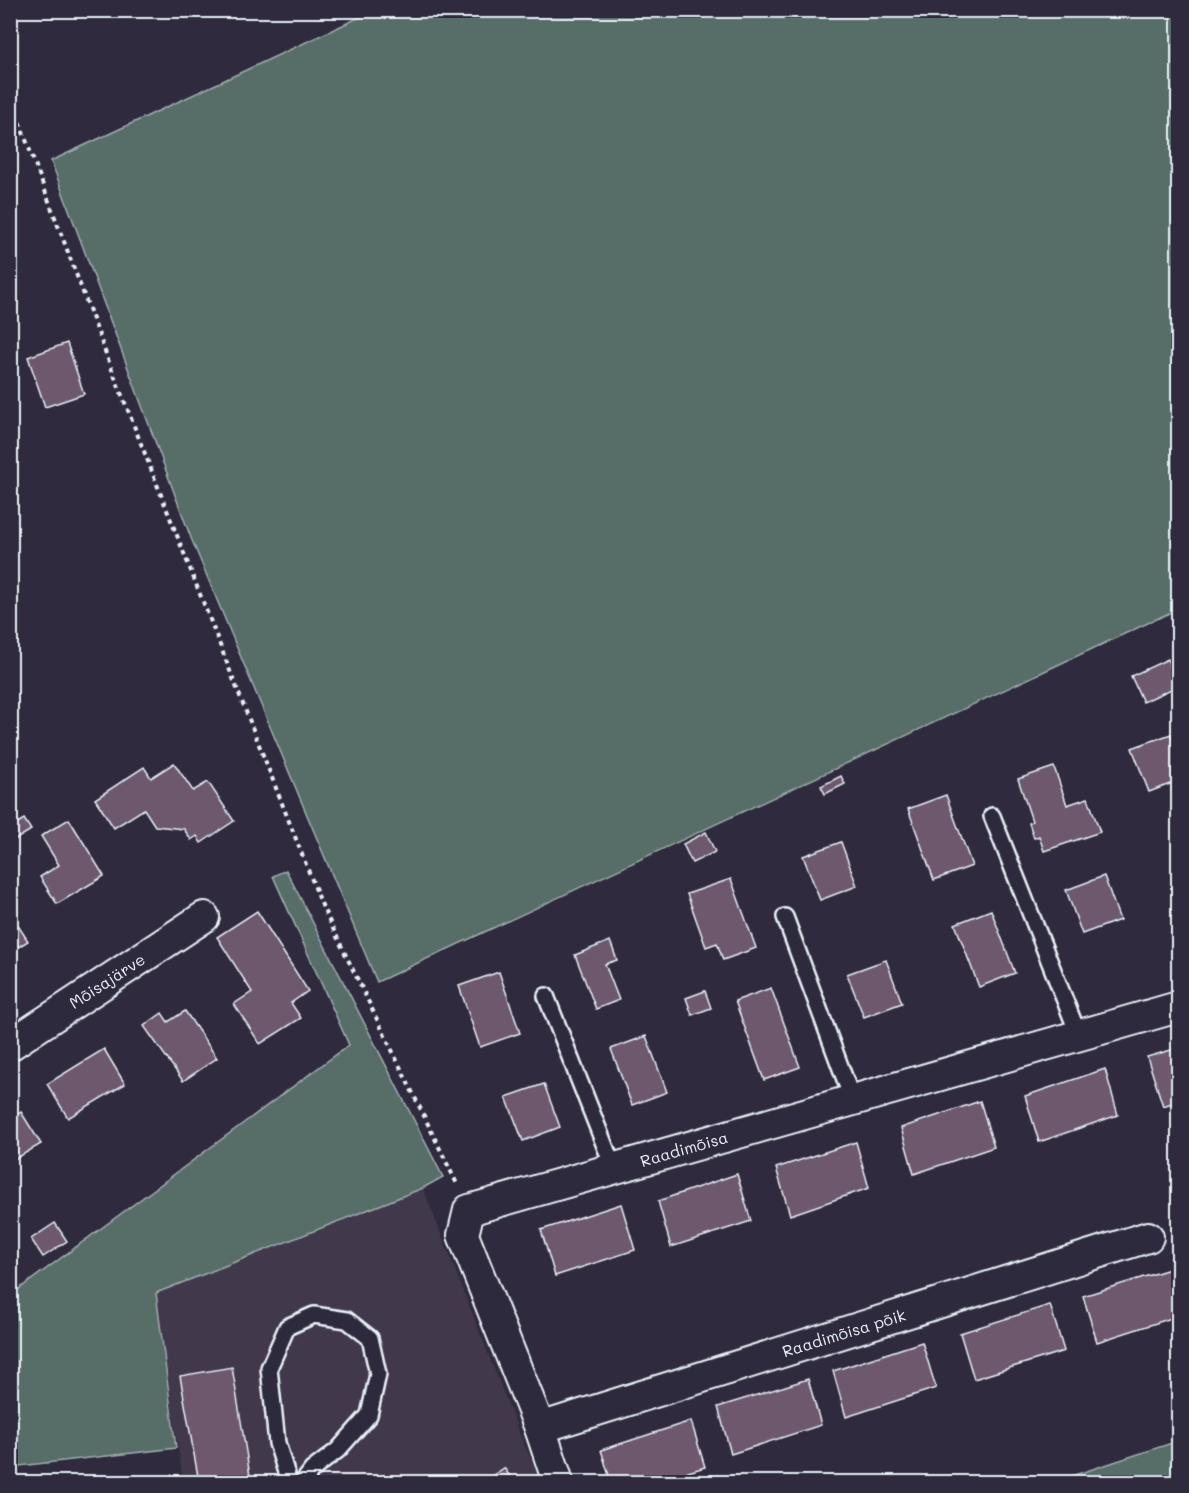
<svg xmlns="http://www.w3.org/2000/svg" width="1189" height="1493" font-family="Mali,sans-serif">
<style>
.built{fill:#42384c}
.green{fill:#576d68;stroke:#a0afb0;stroke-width:1.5}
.building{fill:#6d586e;stroke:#e8f1f8;stroke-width:1.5}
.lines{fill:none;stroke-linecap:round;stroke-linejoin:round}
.service-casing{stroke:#e8f1f8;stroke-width:20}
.minor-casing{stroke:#e8f1f8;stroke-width:34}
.path{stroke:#e8f1f8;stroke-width:4;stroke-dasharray:4.5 4.5;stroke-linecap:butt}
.service{stroke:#2f2a3d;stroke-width:15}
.minor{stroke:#2f2a3d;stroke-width:30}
.labels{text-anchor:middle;stroke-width:4.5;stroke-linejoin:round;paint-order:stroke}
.street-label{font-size:16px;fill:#e8f1f8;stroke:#2f2a3d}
</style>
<rect width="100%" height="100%" fill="#2f2a3d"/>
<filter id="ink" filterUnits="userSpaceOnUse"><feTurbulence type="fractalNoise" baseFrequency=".0167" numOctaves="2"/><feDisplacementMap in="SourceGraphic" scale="12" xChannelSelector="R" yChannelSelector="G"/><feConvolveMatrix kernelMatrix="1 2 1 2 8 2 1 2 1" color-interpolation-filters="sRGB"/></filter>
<g filter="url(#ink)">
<polygon class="built" points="423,1188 520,1435 541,1482 183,1482 156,1293"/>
<g class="green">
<polygon points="375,10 1178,11 1178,609 377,982 191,538 51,161"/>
<polygon points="286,870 443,1177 423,1188 156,1293 176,1448 11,1467 11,1295 349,1045 273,876"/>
<polygon points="1178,1441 1178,1482 1053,1482"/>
</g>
<g class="building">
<polygon points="67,343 84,394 45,407 28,357"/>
<polygon points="1168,659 1178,680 1178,686 1143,702 1131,676"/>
<polygon points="1171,734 1178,755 1178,781 1149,792 1132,748"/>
<polygon points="174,763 193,791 208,782 234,821 201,843 197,836 191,840 184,829 155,826 144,809 114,828 95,799 144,767 151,778"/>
<polygon points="1054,767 1067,805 1088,798 1100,832 1044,851 1039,836 1034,838 1029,823 1032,821 1018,779"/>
<polygon points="841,776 845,784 825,794 821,786"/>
<polygon points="946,795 972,866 934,880 908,809"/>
<polygon points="24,819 31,830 10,843 10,828"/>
<polygon points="69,819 104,876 57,904 40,877 59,865 41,836"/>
<polygon points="706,832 715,852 692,863 683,844"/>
<polygon points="841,842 857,886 820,900 803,856"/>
<polygon points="1104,876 1120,920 1082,934 1066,890"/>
<polygon points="731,879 756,948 723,960 717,943 706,947 687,894"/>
<polygon points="991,910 1015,973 979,987 955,924"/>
<polygon points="257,911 308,991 291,1003 301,1018 260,1044 234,1004 252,992 217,937"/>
<polygon points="10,913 28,941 10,952"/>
<polygon points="610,941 617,960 605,964 619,1000 596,1009 575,955"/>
<polygon points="886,960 902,1003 864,1017 847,974"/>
<polygon points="499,972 520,1033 480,1047 459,986"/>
<polygon points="771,988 800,1067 764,1080 735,1001"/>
<polygon points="705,991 711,1008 692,1015 686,998"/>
<polygon points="185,1011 217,1058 183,1081 144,1026 162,1013 168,1022"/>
<polygon points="646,1036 667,1092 632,1105 611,1049"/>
<polygon points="1178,1048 1178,1101 1163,1106 1147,1057"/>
<polygon points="104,1049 125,1084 68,1118 47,1084"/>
<polygon points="1105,1069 1118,1115 1039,1142 1025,1096"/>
<polygon points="544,1084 560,1127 523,1141 506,1097"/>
<polygon points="980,1101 994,1147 914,1174 901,1128"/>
<polygon points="21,1112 41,1144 10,1162 10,1118"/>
<polygon points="856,1142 869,1188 790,1215 776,1168"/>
<polygon points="737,1174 751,1221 671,1247 658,1201"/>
<polygon points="621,1204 635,1250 555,1276 541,1230"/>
<polygon points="55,1223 67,1241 43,1257 31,1239"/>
<polygon points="1173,1268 1178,1286 1178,1316 1097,1342 1083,1296"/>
<polygon points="1050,1305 1064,1351 974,1379 960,1333"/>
<polygon points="922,1342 936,1388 846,1417 833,1371"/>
<polygon points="232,1367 251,1482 199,1482 180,1376"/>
<polygon points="808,1379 821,1425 731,1454 718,1407"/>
<polygon points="691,1421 705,1467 655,1482 611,1482 601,1450"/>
<polygon points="504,1468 514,1482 483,1482"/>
</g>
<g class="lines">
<g class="service-casing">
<g id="service">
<polyline points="992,816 1079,1036"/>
<polyline points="785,917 853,1101"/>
<polyline points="546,996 614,1169"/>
<polyline points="289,1482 277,1443 269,1368 287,1327 314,1315 347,1320 370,1338 378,1374 369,1415 338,1450 312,1470 303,1482"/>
</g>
</g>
<g class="minor-casing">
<g id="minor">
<polyline points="10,1045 204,917"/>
<polyline points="540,1428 1148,1237"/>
<polyline points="558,1482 540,1428 463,1235 469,1210 1178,1007"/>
</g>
</g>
<polyline class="path" points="10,97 109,362 323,908 458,1186"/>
<use href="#service" class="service"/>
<use href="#minor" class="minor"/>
</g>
</g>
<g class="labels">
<g class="street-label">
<text transform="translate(107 981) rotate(-33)" y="6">Mõisajärve</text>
<text transform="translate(684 1149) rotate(-16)" y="6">Raadimõisa</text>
<text transform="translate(844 1333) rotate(-17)" y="6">Raadimõisa põik</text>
</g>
</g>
<rect width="1189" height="1493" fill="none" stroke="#2f2a3d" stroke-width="36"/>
<rect x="18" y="18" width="1153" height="1457" fill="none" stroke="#e8f1f8" stroke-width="2" filter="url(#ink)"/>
</svg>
